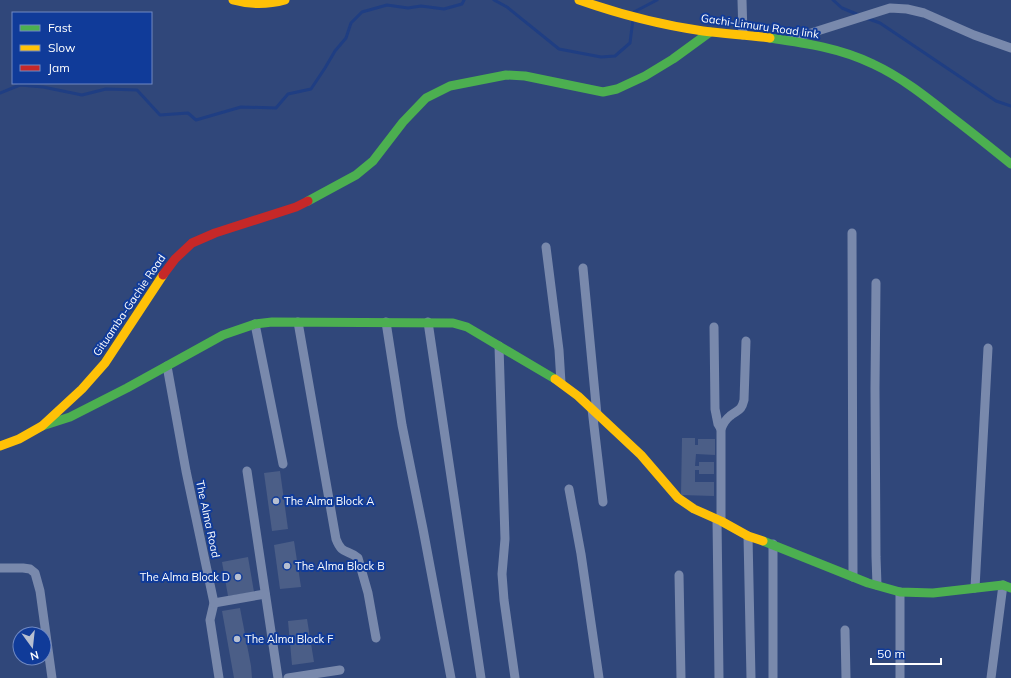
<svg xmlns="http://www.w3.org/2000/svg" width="1011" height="678" font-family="Mulish,sans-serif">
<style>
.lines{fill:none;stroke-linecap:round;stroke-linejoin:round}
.stream{stroke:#1f3e83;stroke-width:3}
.building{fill:#4b5e87}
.street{stroke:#7989ac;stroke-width:9}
.fast{stroke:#4caf50;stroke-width:9}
.slow{stroke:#ffc107;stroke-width:9}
.jam{stroke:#c62828;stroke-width:9}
.poi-dot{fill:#b7bfd0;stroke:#103b99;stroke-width:1.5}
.labels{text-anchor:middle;stroke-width:4;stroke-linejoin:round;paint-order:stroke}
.street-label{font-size:11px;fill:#fff;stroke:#103b99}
.poi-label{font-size:11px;fill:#fff;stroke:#103b99;text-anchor:start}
</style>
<rect width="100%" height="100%" fill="#30477a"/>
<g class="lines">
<g class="stream">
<polyline points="494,0 507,7 559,49 601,57 615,56 630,43 633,19"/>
<polyline points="833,0 842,8 859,15"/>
<polyline points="634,12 657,0"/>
<polyline points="866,18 880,23 996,101 1011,106"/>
<polyline points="0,93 20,85 43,87 82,95 106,89 137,90 160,115 188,113 196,120 241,107 276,108 288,94 311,89 325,68 335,51 346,38 351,23 362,12 387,5 408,8 421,6 444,9 462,4 464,0"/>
</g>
</g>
<g class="building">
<polygon points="682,438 695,438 695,445 698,445 698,439 715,439 715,455 696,454 695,466 699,466 699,462 714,462 714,474 699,474 699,470 695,470 695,482 714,482 714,496 681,495"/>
<polygon points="280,471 288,529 272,531 264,473"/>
<polygon points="294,541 301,587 280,589 274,545"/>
<polygon points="248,557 254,592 228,596 222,562"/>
<polygon points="240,608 251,666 252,678 234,678 222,611"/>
<polygon points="307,619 314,662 292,665 288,621"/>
</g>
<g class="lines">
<g class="street">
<polyline points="742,0 743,35"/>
<polyline points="789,40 890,8 907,9 924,13 974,35 1011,48"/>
<polyline points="852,233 853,577"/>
<polyline points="546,247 559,350 561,383"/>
<polyline points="583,268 597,415"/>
<polyline points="876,283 875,388 876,557 877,585"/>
<path d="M298 322 336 539C342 555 347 549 358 558L368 593 376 638"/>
<polyline points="386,322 402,425 423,529 451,678"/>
<polyline points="428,322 481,678"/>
<polyline points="255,324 283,464"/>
<polyline points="714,327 715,409 718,424 721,429"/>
<polyline points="499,346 505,539 502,574 504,600 515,678"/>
<polyline points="167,366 186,471 214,603 210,620 219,678"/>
<polyline points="592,409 603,502"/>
<polyline points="247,471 278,678"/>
<polyline points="569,489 581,554 599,678"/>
<polyline points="717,519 719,678"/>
<path d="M721 521V429C723 424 726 419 730 416 738 409 741 412 744 400L746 341"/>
<polyline points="748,536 751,678"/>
<polyline points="773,544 773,678"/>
<polyline points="0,568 23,568 30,569 35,573 40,591 52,678"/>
<polyline points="679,575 681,678"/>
<polyline points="975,588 988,348"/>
<polyline points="900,592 900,678"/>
<polyline points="214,603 265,594"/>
<polyline points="845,630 846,678"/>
<polyline points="288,678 340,670"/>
<polyline points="991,678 1003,585"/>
</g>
<g class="fast">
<path d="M770 38C805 43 841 48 873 64 901 77 925 96 949 115 970 131 990 147 1011 164"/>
<polyline points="308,201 356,175 373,161 403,122 426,98 450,86 506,75 525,76 603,92 617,89 645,76 673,59 710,32"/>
<polyline points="42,426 70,417 127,388 223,335 255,324 272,322 453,323 467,327 555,379"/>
<polyline points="763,541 868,583 900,592 933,593 1003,585 1011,588"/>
</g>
<g class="slow">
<path d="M233 0C251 5 267 5 285 0"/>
<path d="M579 0C619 14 661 25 703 31 726 34 748 35 770 38"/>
<polyline points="555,379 578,396 641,455 678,498 694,509 721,521 748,536 763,541"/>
<polyline points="0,446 19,439 42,426 82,389 105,363 163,275"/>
</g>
<polyline class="jam" points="163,275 175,259 192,243 215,233 296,207 308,201"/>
</g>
<g class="poi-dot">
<circle cx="276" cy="501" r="4"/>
<circle cx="287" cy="566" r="4"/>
<circle cx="238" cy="577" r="4"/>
<circle cx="237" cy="639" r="4"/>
</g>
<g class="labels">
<g class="street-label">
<text transform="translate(760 26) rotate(8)" y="4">Gachi-Limuru Road link</text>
<text transform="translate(129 305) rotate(-56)" y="4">Gituamba-Gachie Road</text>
<text transform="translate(208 519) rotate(78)" y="4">The Alma Road</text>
</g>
<g class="poi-label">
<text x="284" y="505">The Alma Block A</text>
<text x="295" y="570">The Alma Block B</text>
<text x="230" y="581" text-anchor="end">The Alma Block D</text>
<text x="245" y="643">The Alma Block F</text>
</g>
</g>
<rect x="12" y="12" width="140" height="72" fill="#103b99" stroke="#7089c2"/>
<rect x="20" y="25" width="20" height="6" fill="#4caf50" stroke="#7089c2"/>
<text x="48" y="32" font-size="12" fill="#ffffff">Fast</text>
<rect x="20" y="45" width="20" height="6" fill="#ffc107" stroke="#7089c2"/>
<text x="48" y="52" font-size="12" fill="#ffffff">Slow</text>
<rect x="20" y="65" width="20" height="6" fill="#c62828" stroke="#7089c2"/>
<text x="48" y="72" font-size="12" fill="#ffffff">Jam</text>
<g transform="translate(32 646) rotate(165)"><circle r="19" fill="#103b99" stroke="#7089c2"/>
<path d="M0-3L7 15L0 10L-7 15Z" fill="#b7bfd0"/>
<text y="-6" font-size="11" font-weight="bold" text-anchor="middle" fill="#ffffff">N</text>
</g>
<path d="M871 658v6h70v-6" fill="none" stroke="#ffffff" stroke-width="2"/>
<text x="877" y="658" font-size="12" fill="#ffffff" stroke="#103b99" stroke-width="3" paint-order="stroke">50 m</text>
</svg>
